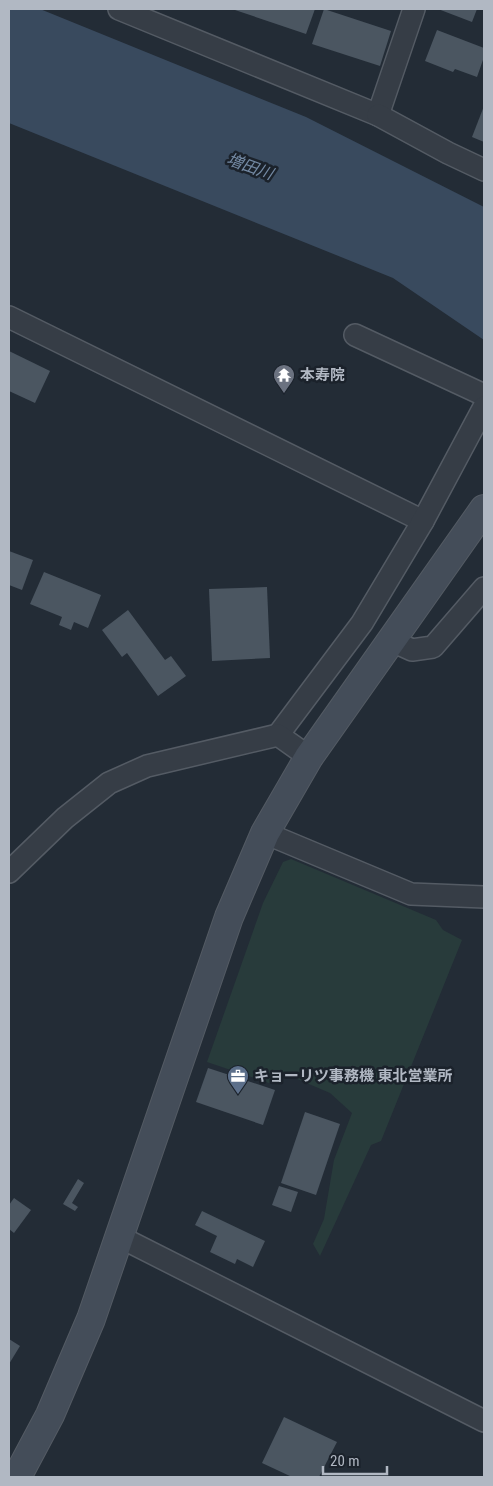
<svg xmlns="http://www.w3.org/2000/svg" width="493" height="1486" font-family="'Roboto Condensed','Noto Sans JP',sans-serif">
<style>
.green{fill:#283b3b}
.water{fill:#394a5e}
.building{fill:#4b5661}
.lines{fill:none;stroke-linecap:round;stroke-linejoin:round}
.street-casing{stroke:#545b64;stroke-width:24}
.secondary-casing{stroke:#545b64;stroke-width:30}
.street{stroke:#363d46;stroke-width:21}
.secondary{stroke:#444d59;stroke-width:28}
.labels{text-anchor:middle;stroke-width:5;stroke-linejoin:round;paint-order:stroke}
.poi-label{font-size:15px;font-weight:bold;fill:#b1b8c3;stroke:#1b222b;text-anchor:start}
.water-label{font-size:16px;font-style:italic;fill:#748aa4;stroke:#1b222b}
</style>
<rect width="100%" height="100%" fill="#232c36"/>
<polygon class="green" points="291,859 436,920 443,930 462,940 381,1141 371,1145 320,1256 313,1244 324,1219 334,1160 352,1113 330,1093 290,1076 269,1083 207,1062 263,903 283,862"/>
<polygon class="water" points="9,9 40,9 306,117 484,207 484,340 393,278 9,123"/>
<g class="building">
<polygon points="232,9 315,9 306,34"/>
<polygon points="324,9 391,31 380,66 312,44"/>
<polygon points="438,9 477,9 472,22"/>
<polygon points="437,30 484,48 484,57 477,77 455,69 453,72 425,61"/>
<polygon points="484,106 484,142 472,137"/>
<polygon points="9,351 50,371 35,403 9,391"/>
<polygon points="9,551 33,560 22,590 9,585"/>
<polygon points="44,572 101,595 88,628 74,622 71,630 59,625 62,617 30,604"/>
<polygon points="267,587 270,658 212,661 209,589"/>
<polygon points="128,610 165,660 171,656 186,676 158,696 127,653 122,657 102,630"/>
<polygon points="208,1068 275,1090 263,1125 196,1102"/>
<polygon points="305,1112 340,1124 316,1195 281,1183"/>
<polygon points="78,1179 84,1183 72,1203 78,1207 75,1211 63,1204"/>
<polygon points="279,1186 298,1192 291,1212 272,1205"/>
<polygon points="14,1198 31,1210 14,1233 9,1229 9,1205"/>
<polygon points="202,1211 265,1241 253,1267 237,1259 235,1264 210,1252 217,1236 195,1225"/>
<polygon points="9,1339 20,1346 9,1364"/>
<polygon points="284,1417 337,1442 319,1477 292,1477 262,1463"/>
</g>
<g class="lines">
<g class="street-casing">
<g id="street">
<polyline points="119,9 378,115 414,9"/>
<polyline points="378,115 448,153 484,170"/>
<polyline points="9,317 423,521"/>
<polyline points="355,335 484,395"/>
<polyline points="390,640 412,650 433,647 484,588"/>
<polyline points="278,735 362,623 423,521 484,407"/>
<polyline points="265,833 411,894 484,897"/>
<polyline points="9,872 65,818 109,783 147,766 278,735 309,757"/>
<polyline points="120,1237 484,1421"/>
</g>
</g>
<g class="secondary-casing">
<polyline id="secondary" points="17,1477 50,1415 91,1319 229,917 265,833 309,757 484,509"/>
</g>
<use href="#street" class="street"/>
<use href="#secondary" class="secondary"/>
</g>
<defs>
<g id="temple-pin" transform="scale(1.125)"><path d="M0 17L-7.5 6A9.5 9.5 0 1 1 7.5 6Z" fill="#6b7280" stroke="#1b222b"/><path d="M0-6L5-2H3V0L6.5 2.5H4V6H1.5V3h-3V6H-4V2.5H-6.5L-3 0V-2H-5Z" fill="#fff"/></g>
<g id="office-pin" transform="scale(1.125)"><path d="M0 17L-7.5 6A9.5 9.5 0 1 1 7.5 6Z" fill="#5c6f8a" stroke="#1b222b"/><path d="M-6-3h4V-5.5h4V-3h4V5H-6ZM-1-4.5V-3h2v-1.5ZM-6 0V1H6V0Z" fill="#fff"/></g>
</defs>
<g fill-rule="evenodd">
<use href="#temple-pin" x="284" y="375"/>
<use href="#office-pin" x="238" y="1076"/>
</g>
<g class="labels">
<g class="poi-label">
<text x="300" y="380">本寿院</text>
<text x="254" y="1081">キョーリツ事務機 東北営業所</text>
</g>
<g class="water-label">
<text transform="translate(250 166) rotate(20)" y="6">増田川</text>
</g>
</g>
<rect width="493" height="1486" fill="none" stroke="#b1b8c3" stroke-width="20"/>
<path d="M323 1466v8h64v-8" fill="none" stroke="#b1b8c3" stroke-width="2.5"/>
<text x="330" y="1466" font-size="15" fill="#b1b8c3" stroke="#1b222b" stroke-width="4" paint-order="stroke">20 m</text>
</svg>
